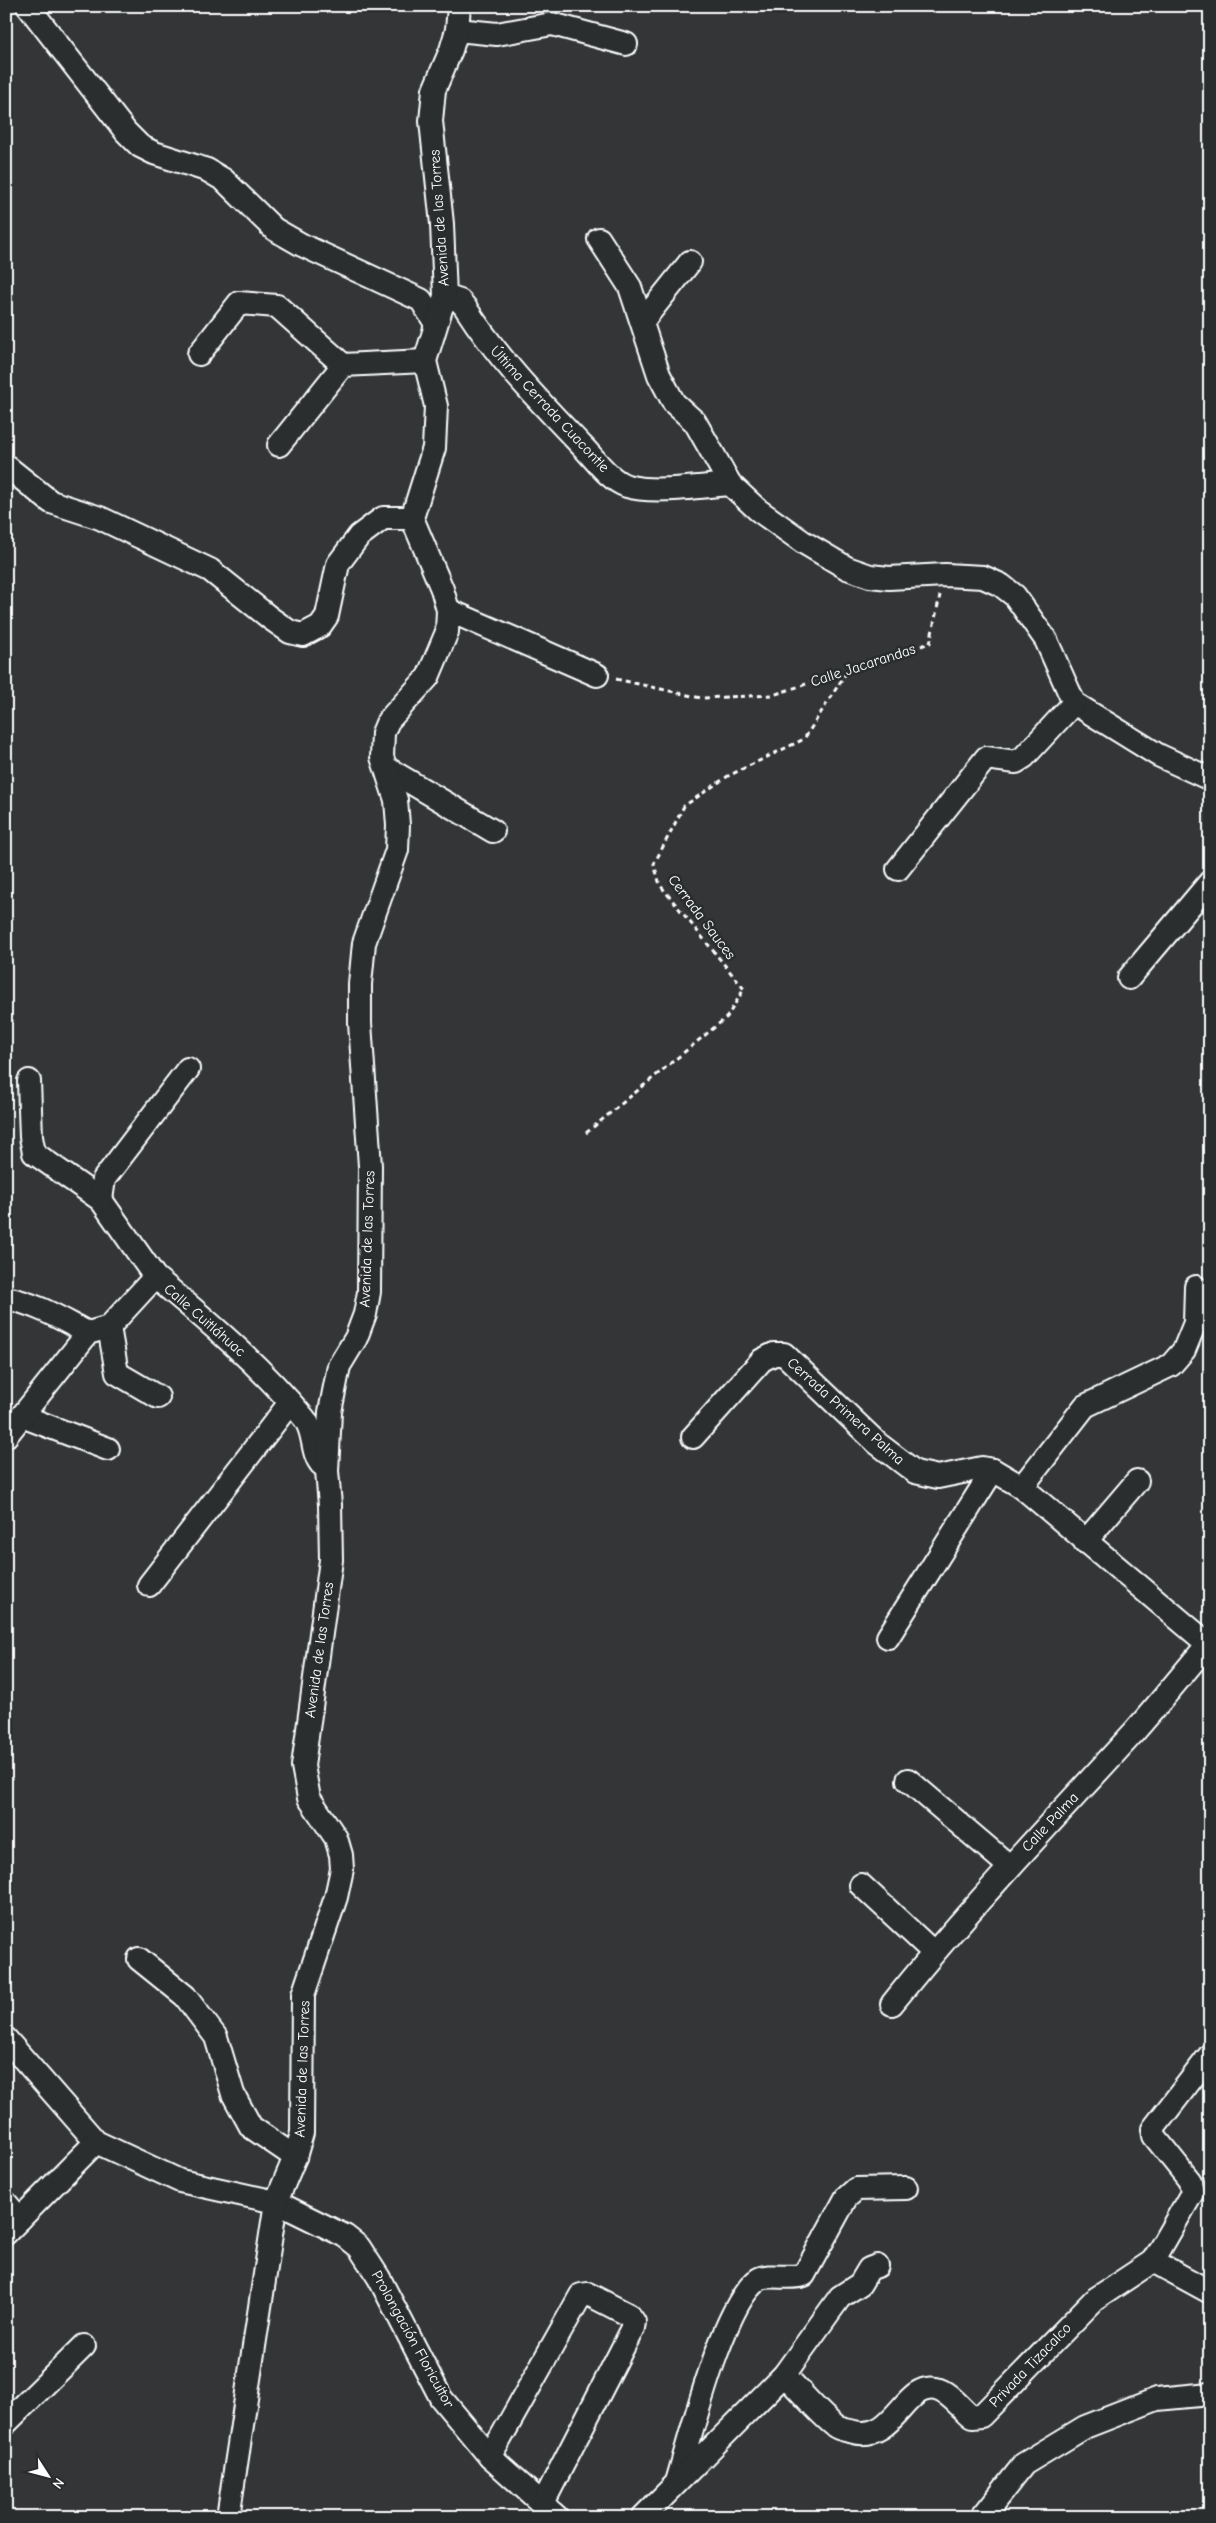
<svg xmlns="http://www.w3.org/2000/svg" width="1216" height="2523" font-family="'Comic Neue',sans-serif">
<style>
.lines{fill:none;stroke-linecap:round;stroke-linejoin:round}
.minor-casing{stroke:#fff;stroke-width:26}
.path{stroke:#fff;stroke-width:3;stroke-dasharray:5 4;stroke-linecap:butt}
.minor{stroke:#2a2d2e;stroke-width:22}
.labels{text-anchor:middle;stroke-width:5;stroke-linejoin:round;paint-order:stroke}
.street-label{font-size:15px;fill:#fff;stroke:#2a2d2e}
</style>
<rect width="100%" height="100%" fill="#333536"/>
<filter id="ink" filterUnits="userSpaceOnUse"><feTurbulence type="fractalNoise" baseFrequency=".02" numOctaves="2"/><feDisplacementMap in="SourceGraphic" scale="10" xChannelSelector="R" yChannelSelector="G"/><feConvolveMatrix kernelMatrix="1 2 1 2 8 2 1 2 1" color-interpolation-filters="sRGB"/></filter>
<g filter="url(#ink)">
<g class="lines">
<g class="minor-casing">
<g id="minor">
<polyline points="28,6 126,132 140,146 154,153 207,170 224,180 274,229 302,245 421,300 435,322"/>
<polyline points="457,30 497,34 552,24 626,44"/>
<polyline points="599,239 630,287 659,375 674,403 695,422 730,484"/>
<path d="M445 296 460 301 465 307C498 359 540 402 582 446 595 459 609 480 627 486 653 494 702 486 730 484L758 510 803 542 847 568 870 576 889 578 945 575 983 577 1001 585 1015 596 1046 640 1074 703 1158 755 1210 779"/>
<polyline points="642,322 690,262"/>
<polyline points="199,354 239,303 277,306 343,365"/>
<polyline points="279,445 343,365 425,361"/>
<polyline points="6,466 51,502 100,518 210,570 270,618 290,632 303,635 320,626 327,616 338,564 359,536 383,518 412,518"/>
<polyline points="448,610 597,675"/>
<polyline points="388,769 493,831"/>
<polyline points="898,869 986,758 1016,762 1024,757 1074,703"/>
<polyline points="1129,978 1210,882"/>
<polyline points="29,1081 31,1137 34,1153 101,1200 155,1277"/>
<polyline points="101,1200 104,1179 188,1069"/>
<path d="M6 1298C37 1304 61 1319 88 1333"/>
<polyline points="109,1327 117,1373 158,1397"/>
<polyline points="22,1416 108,1449"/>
<path d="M6 1436 88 1333 109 1327 155 1277C208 1321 260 1365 304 1418 315 1431 311 1452 321 1464"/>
<polyline points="693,1437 762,1360 774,1354 784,1354 877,1443 915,1472 938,1477 982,1468 993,1470 1022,1487 1208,1644"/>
<polyline points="1022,1487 1085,1406 1171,1365 1184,1350 1195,1323 1196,1287"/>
<polyline points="1085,1542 1137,1481"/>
<polyline points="149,1585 289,1404"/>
<polyline points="888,1637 993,1470"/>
<polyline points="908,1780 1009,1866"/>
<polyline points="861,1885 933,1952"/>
<polyline points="139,1959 185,1996 216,2037 233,2094 251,2127 295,2157"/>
<path d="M892 2004C968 1909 1052 1822 1134 1732 1160 1703 1184 1672 1210 1642"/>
<polyline points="6,2039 96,2142 180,2181 276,2202 345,2236 359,2247 379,2278 441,2398 490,2457 557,2517"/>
<polyline points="6,2203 20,2219"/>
<polyline points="6,2233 96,2142"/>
<polyline points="1153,2261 1192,2193 1190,2181 1154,2136 1153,2129 1210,2055"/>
<path d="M784 2375C801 2391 817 2412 835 2426 840 2430 848 2430 854 2432 895 2442 904 2382 936 2389 950 2392 961 2409 972 2417L981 2416 1094 2300 1153 2261 1210 2292"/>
<polyline points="6,2423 84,2346"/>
<polyline points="490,2457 581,2295 588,2294 629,2315 634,2322 633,2328 543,2503"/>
<path d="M677 2482C690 2439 724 2300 759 2279 769 2273 790 2280 804 2275L846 2198 856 2189 906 2188"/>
<polyline points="228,2517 276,2202 295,2157 302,2133 303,1995 336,1897 342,1869 341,1855 336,1838 309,1798 303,1766 331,1560 330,1505 327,1471 330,1412 339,1366 356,1338 365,1314 369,1292 370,1166 360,1023 360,984 364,943 397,850 398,825 396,800 382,757 383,733 388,721 428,677 447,632 448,610 442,589 412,518 434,448 436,406 425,361 445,296 442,224 431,121 434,90 451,50 457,30 459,6"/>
<polyline points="643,2517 784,2375 840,2297 860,2284 869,2269 877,2266"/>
<polyline points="982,2517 1024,2464 1085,2427 1157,2399 1210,2394"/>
</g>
</g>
<g class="path">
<polyline points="616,679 701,698 773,695 930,643 940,595"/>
<polyline points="586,1133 727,1017 744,989 660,885 654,864 684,806 728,776 804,739 848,670"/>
</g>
<use href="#minor" class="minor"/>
</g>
</g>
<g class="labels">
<g class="street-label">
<text transform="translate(439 218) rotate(-94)" y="5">Avenida de las Torres</text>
<text transform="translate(550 409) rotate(47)" y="5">Última Cerrada Cuacontle</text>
<text transform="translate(863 665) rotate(-18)" y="5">Calle Jacarandas</text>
<text transform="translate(702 917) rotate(53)" y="5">Cerrada Sauces</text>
<text transform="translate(367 1239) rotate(-88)" y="5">Avenida de las Torres</text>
<text transform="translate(205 1320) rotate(41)" y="5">Calle Cuitláhuac</text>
<text transform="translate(846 1411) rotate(42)" y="5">Cerrada Primera Palma</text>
<text transform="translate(319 1650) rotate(-82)" y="5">Avenida de las Torres</text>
<text transform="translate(1050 1822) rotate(-47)" y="5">Calle Palma</text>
<text transform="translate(302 2069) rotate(-88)" y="5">Avenida de las Torres</text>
<text transform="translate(413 2339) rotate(61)" y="5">Prolongación Floricultor</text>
<text transform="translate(1030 2365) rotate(-46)" y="5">Privada Tizacalco</text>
</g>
</g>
<rect width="1216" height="2523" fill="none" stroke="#2a2d2e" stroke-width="25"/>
<rect x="12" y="12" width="1191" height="2498" fill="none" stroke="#fff" stroke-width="2" filter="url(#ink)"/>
<g transform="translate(48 2476) rotate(126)" stroke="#2a2d2e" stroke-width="4" paint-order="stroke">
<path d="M0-4L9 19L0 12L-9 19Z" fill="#ffffff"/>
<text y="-8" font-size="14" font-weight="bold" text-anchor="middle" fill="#ffffff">N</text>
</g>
</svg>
